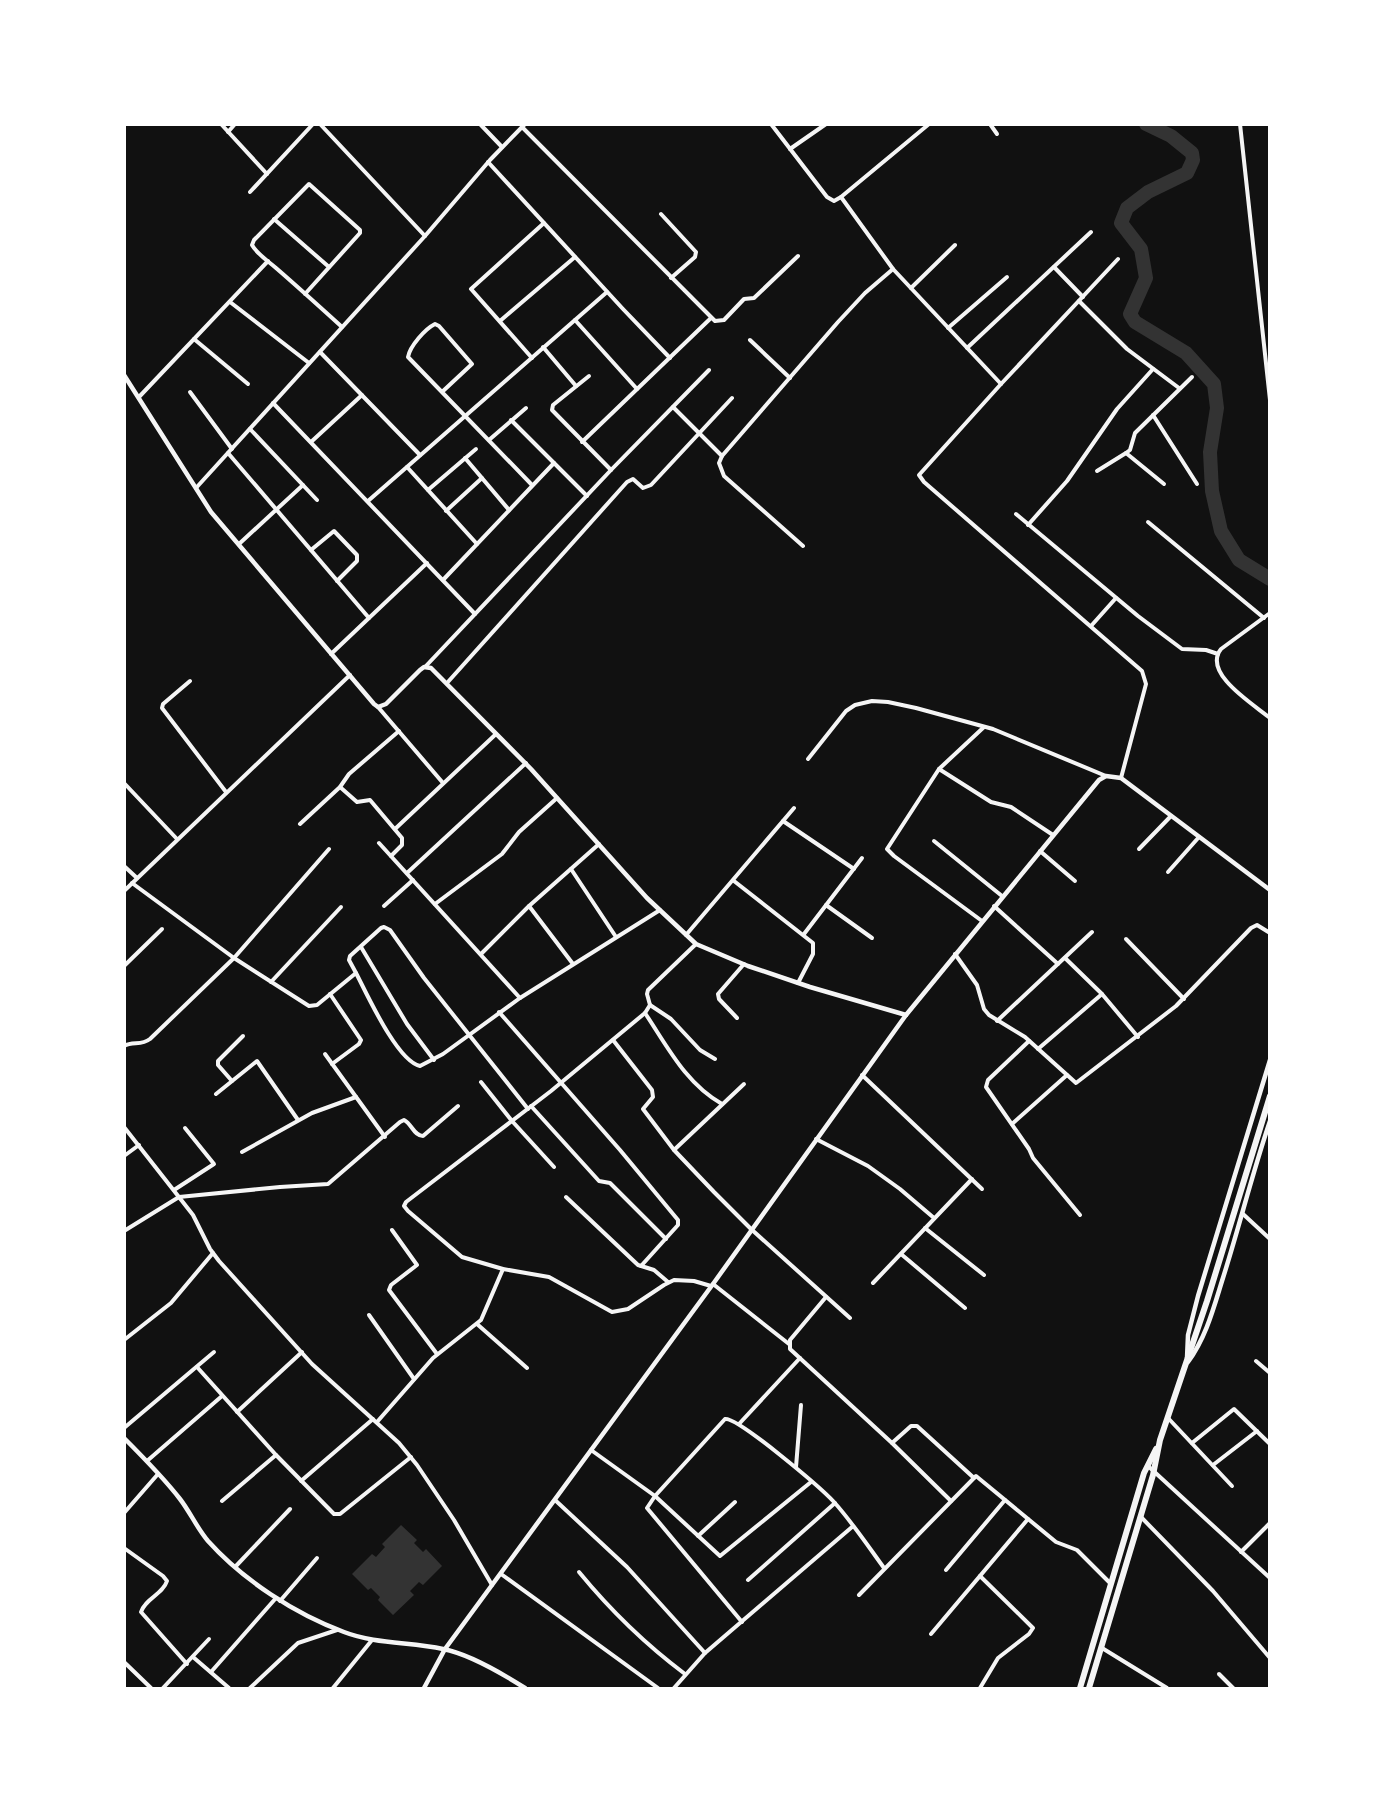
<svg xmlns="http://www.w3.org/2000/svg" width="1394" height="1813" font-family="'DM Sans',sans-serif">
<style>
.water{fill:#333}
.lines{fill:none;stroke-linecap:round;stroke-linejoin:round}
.river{stroke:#333;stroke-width:14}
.minor{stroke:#f5f5f5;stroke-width:4}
.tertiary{stroke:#f5f5f5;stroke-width:4.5}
.trunk{stroke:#f5f5f5;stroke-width:6}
</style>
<rect width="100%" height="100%" fill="#111"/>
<polygon class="water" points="401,1525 417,1540 414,1543 423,1552 426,1549 442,1566 423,1585 419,1582 410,1591 414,1595 393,1615 378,1600 380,1597 371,1588 368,1590 352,1574 372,1554 376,1557 385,1547 382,1544"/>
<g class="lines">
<polyline class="river" points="1146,124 1171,136 1192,153 1193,160 1187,173 1148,192 1127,208 1121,223 1141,249 1146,278 1130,314 1135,322 1186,353 1214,384 1217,408 1210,452 1212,491 1221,531 1239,560 1270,579"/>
<g class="minor">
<polyline points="221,124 267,174"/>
<polyline points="320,124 425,236"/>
<polyline points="480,124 502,147"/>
<polyline points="771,124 827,197 834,201 841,197 929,124"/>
<polyline points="990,124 997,134"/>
<polyline points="1240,124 1270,400"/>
<polyline points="522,127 715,321 724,320 744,299 754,298 798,256"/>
<polyline points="228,132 235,124"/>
<polyline points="790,149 826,124"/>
<polyline points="488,162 623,309 670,358"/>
<polyline points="250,192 313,124"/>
<polyline points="841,197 893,269"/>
<polyline points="661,214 696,252 695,257 671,278"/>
<polyline points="274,219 329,267"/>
<polyline points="1118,259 1001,384 919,475 924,482 1142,671 1146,684 1121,778"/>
<polyline points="1054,267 1083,297"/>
<polyline points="911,288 955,245"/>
<path d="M305 294 360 233V230L309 184 254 240 252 245C257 254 268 261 276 268 298 287 320 307 342 327"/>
<polyline points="1079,301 1127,349 1179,388"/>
<polyline points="230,302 309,363"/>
<polyline points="575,320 637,389"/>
<polyline points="500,321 575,257"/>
<polyline points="948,328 1007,277"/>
<polyline points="194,339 248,384"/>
<polyline points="750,340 790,378"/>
<polyline points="543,347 576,386"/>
<polyline points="967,348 1091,232"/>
<polyline points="320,352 420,455"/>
<polyline points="532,358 471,289 544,223"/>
<polyline points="589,376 553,405 552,410 611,470"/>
<polyline points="190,392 232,449"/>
<path d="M442 392 472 364 439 326 435 324C425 329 410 346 408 357L532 485"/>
<polyline points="139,397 268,261"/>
<polyline points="273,403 475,614"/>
<polyline points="673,407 722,456"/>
<polyline points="1153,415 1197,484"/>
<polyline points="511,420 587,496"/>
<polyline points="250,429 317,500"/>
<polyline points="489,440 526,408"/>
<polyline points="311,442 362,395"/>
<polyline points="582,442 711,318"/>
<polyline points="228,453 369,618"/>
<polyline points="1126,453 1164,484"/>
<polyline points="465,458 509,510"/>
<polyline points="407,467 477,544"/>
<polyline points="1097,471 1126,453 1130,450 1135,433 1192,377"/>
<polyline points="196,488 425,236 490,160 525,124"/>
<polyline points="428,490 476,449"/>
<polyline points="368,501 607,292"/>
<polyline points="446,511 482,478"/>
<polyline points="1016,514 1138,616 1182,649 1206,650 1218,654"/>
<polyline points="1148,522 1264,618"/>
<polyline points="1028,525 1067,481 1117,409 1153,369"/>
<polyline points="239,544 303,485"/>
<polyline points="803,546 724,476 719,463 722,456 838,322 865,293 893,269 1001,384"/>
<polyline points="311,550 334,531 357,555 357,561 337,581"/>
<polyline points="443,580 554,463"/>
<path d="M1270 613 1221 649C1202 673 1253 704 1270 718"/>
<polyline points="1091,626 1116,598"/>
<polyline points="331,654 427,563"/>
<polyline points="425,667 611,470 709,370"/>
<polyline points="190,681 163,704 162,708 226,792"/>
<polyline points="447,683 627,482 633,479 643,488 651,485 732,398"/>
<polyline points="378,707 443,783"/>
<polyline points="808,759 846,711 855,705 872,701 888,702 916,708 993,729 1106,776"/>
<polyline points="939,769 991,802 1011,807 1053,835"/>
<polyline points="124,783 177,839"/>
<polyline points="340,787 357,802 370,800 402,838 402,845 391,856"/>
<polyline points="783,821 854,869"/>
<polyline points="300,824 340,787 349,774 399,731"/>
<polyline points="395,829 496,734"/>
<polyline points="934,841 1002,896"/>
<polyline points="379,843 520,998"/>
<polyline points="1139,849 1171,816"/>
<polyline points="1040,851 1075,881"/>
<polyline points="124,866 137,878"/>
<polyline points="571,869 616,937"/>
<polyline points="1168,872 1199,837"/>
<polyline points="407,873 526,763"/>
<polyline points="734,881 813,943 813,954 798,983"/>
<path d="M132 883 234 958 309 1006 317 1005 356 973C367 994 397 1061 420 1066L443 1054 520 998 660 910"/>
<polyline points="124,891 350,675"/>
<polyline points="435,904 502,854 519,832 557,798"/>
<polyline points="826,905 872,938"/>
<polyline points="384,906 413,880"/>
<polyline points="529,906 573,964"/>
<polyline points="994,906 1058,964"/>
<polyline points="982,921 894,856 887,849 939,769 984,727"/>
<polyline points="804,934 862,858"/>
<polyline points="686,935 794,808"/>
<polyline points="1126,939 1184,999"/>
<polyline points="696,944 648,990 647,994 650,1005 645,1013 551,1091 406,1202 404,1206 408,1211 462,1257 503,1269 549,1277 612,1312 628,1309 664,1285 674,1280 694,1281 711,1286"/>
<polyline points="361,947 407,1024 434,1060"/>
<polyline points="481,954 529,906 599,844"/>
<polyline points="955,954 977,985 984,1009 989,1015 1025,1037 1076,1083 1176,1006 1251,928 1257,925 1270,933"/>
<polyline points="1065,958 1102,994 1138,1037"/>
<polyline points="124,966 162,929"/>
<polyline points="356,973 349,960 350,956 381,928 384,927 390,930 424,978 528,1109"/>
<polyline points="271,982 341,907"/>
<polyline points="330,994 361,1040 359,1044 332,1064"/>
<polyline points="650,1005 671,1019 700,1050 715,1059"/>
<polyline points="499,1012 620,1150 678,1220 678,1225 641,1266"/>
<path d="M645 1013C667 1046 686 1084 722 1104"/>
<polyline points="737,1018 719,999 718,994 744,964"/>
<polyline points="997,1021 1092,932"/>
<polyline points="613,1040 652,1090 653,1097 643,1109 674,1150 714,1192 751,1229 850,1318"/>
<polyline points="1029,1041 988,1080 986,1087 1029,1149 1033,1158 1080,1215"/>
<path d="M124 1046C133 1041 141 1046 150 1039L234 958 329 849"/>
<polyline points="1038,1049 1102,994"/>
<polyline points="325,1054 385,1137"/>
<polyline points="862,1075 982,1189"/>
<polyline points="232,1081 218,1065 218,1061 243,1036"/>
<polyline points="481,1082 512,1121 554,1167"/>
<polyline points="216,1094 257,1061 298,1120"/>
<polyline points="531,1106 599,1181 610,1183 666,1239"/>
<polyline points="1012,1124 1067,1075"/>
<polyline points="124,1127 193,1215 210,1249 219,1261 312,1364 399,1443 417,1465 454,1520 492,1585"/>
<polyline points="816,1139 868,1166 900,1189 934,1218"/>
<polyline points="674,1150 744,1084"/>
<polyline points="242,1152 312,1113 356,1097"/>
<polyline points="124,1156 139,1145"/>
<polyline points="174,1190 214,1164 185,1128"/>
<polyline points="566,1197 638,1265 654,1270 668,1282"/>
<polyline points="1243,1214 1270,1239"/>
<polyline points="925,1228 984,1275"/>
<polyline points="392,1230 417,1265 391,1285 389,1290 437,1354"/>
<path d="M124 1231 179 1197 280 1187 328 1184 400 1122 404 1120C412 1124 414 1136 423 1136L458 1106"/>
<polyline points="901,1254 965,1308"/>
<polyline points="873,1283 972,1179"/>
<polyline points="713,1284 789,1344"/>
<polyline points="826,1297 790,1340 790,1349 892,1443 951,1501"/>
<polyline points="369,1315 414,1379"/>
<polyline points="477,1324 527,1368"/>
<polyline points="124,1340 171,1303 213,1253"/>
<polyline points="1256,1361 1270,1373"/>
<polyline points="197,1367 276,1455 334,1514 340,1514 411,1457"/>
<polyline points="237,1412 302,1352"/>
<polyline points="1168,1418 1232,1486"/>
<polyline points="377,1422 433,1358 481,1320 503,1269"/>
<polyline points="739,1424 800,1358"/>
<polyline points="124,1428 214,1352"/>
<polyline points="892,1443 911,1426 917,1426 974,1478"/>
<polyline points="1192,1443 1234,1409 1270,1444"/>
<polyline points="591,1450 655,1496 720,1556 811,1482"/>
<polyline points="147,1461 222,1396"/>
<polyline points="1213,1465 1257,1431"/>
<polyline points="1148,1466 1270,1578"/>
<polyline points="796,1467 801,1405"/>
<polyline points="301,1481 373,1419"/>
<polyline points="555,1500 627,1567 705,1653"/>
<polyline points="222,1501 276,1455"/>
<polyline points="124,1513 158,1474"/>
<polyline points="1141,1517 1213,1591 1270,1658"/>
<polyline points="698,1536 735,1502"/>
<path d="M124 1548 163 1576 167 1581C163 1594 145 1599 141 1612L187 1664"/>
<polyline points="1241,1552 1270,1523"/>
<polyline points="236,1566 290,1509"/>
<polyline points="946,1570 1005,1500"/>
<path d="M579 1572C611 1611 645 1644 685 1674"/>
<polyline points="501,1574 658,1688"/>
<polyline points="980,1576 1033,1628 1029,1634 998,1658 980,1688"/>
<polyline points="748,1580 835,1503"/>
<polyline points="859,1595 976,1476 1056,1542 1077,1550 1110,1583"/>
<polyline points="280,1601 317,1558"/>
<path d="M742 1622 647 1508 655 1496 725 1419C738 1417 821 1488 834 1502 852 1522 868 1546 884 1568"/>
<polyline points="931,1634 1028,1519"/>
<polyline points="1102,1648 1167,1688"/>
<polyline points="193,1657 229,1688"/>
<polyline points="124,1662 151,1688"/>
<polyline points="211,1672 276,1598"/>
<polyline points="1219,1674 1233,1688"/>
<polyline points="163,1688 209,1639"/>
<polyline points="250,1688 298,1643 337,1630"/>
<polyline points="333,1688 372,1640"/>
<polyline points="674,1688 705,1653 852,1527"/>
</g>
<g class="tertiary">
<polyline points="124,375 211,512 374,704 378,707 386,704 420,670 424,667 431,668 531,769 647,898 696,944 748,966 810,987 906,1015"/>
<polyline points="1187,1358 1188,1335 1198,1296 1270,1060"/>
<path d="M1188 1362C1206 1337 1213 1310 1222 1281 1239 1228 1252 1174 1270 1121"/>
<path d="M124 1438C144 1458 163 1477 180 1499 190 1512 197 1528 208 1541 243 1580 295 1614 344 1632 375 1644 410 1642 443 1649 469 1654 503 1674 525 1688"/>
<polyline points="424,1688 445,1649 713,1284 906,1015 1099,780 1106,776 1121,778 1270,890"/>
</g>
<g class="trunk">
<polyline points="1080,1688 1144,1473 1156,1449"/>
<polyline points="1089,1688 1153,1475 1160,1440 1207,1301 1270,1096"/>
</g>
</g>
<rect width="1394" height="1813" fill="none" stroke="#ffffff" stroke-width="252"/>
</svg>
